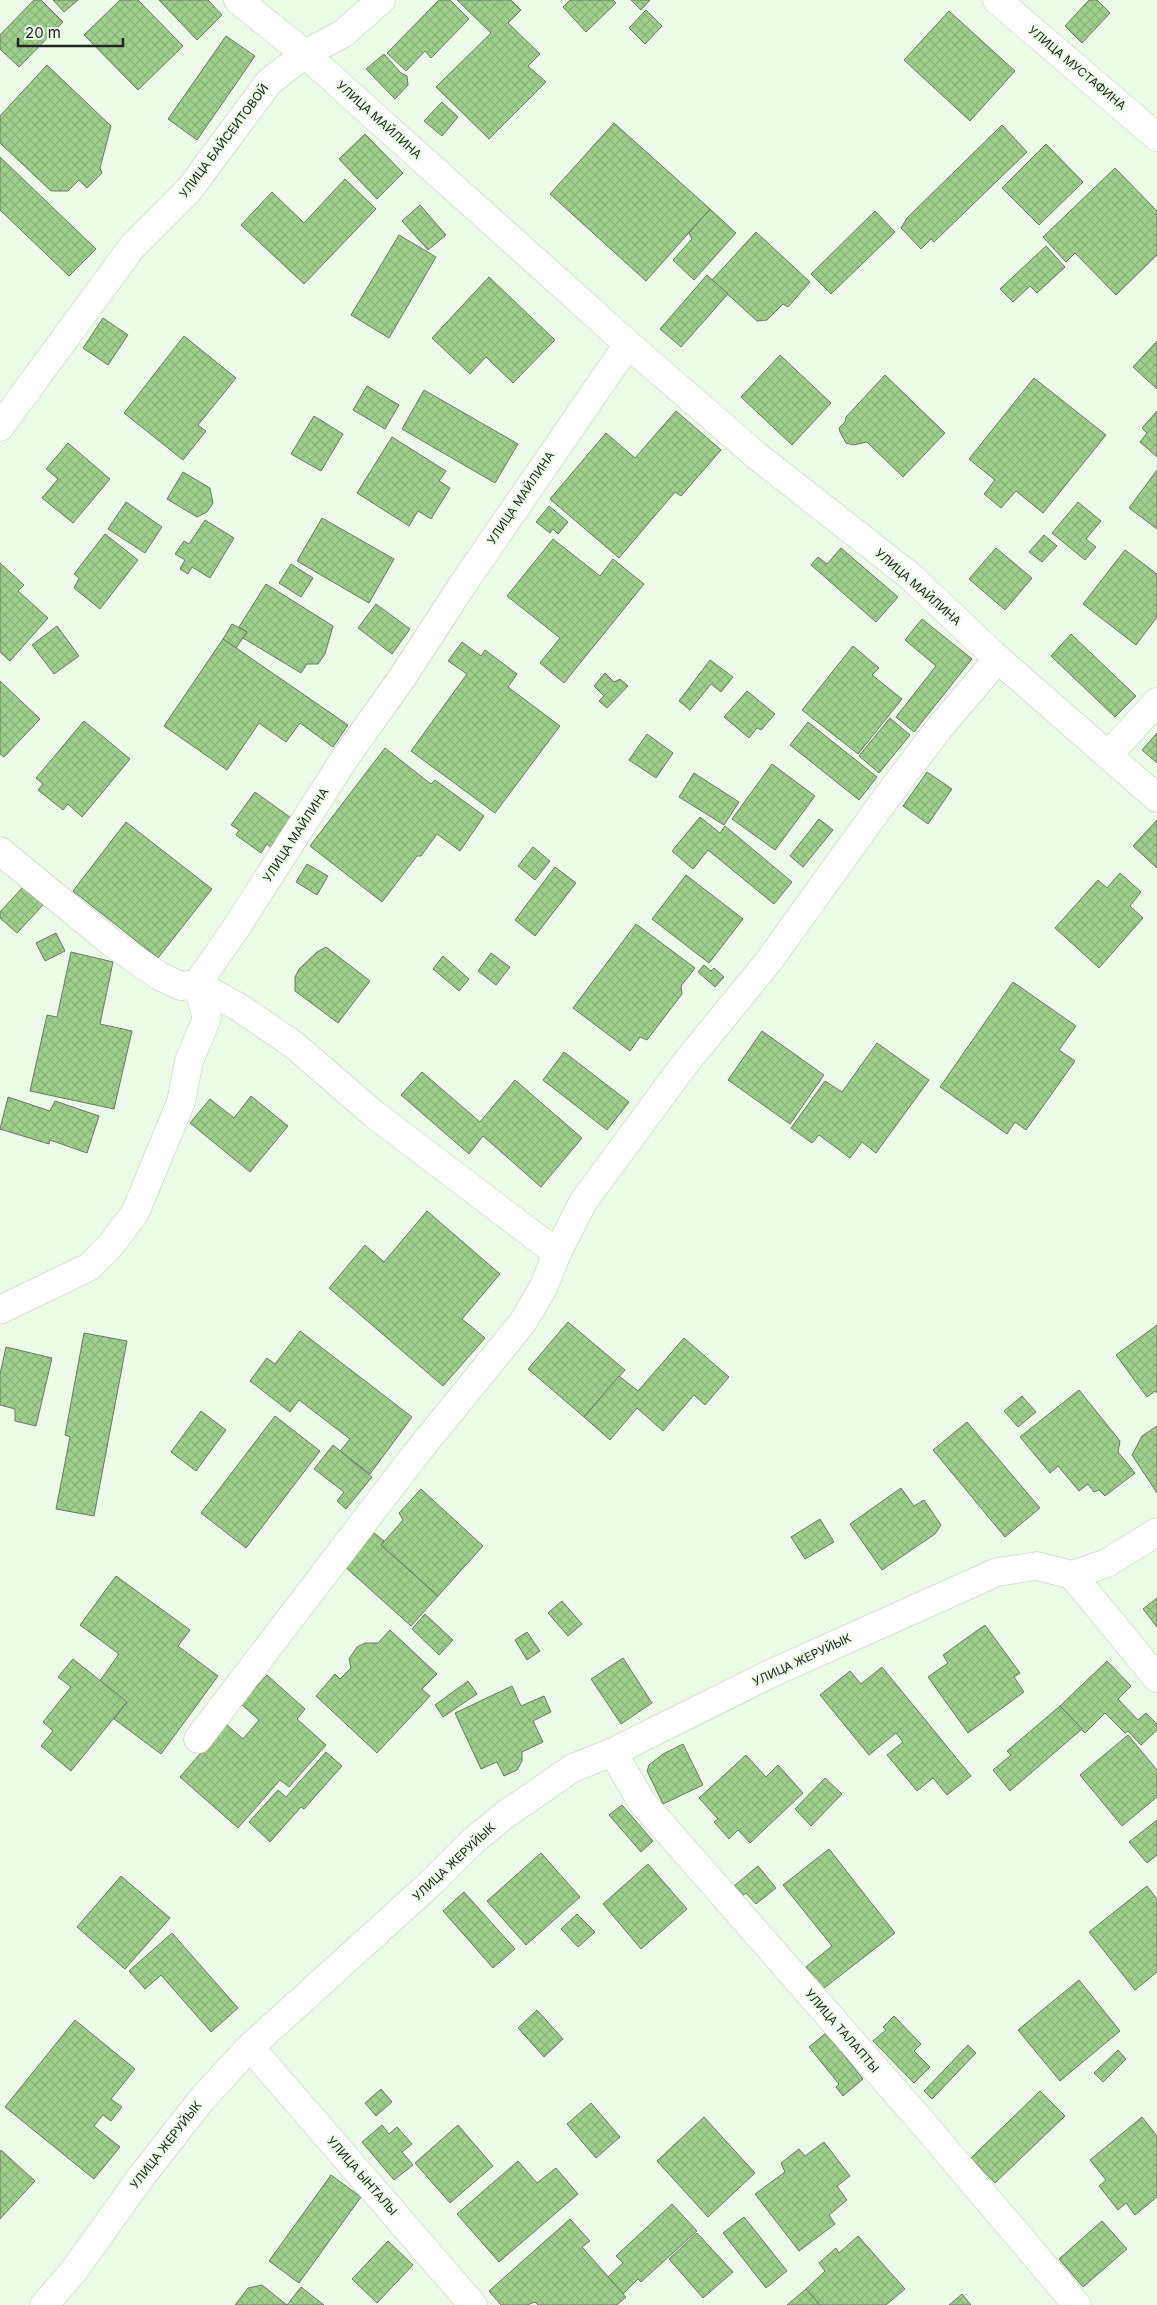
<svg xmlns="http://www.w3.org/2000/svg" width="1157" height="2305" font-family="Inter,sans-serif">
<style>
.building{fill:url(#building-cross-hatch);stroke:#6c7968}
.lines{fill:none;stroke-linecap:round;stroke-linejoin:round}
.street-casing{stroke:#bccab8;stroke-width:29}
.street{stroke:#fff;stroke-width:28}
.labels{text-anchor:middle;stroke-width:4;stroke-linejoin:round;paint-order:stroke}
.street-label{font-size:12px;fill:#212720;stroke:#ecfbe7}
</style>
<defs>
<pattern id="building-cross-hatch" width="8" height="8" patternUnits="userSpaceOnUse" patternTransform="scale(1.25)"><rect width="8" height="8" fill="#9ecf8d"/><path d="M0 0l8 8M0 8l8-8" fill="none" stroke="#88b279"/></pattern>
</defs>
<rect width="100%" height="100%" fill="#ecfbe7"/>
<g class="building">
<polygon points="34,0 41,0 63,22 19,67 0,49 0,35"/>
<polygon points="53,0 78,0 64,12"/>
<polygon points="120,0 138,0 183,46 138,90 84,35"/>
<polygon points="159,0 208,0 222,15 197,40"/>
<polygon points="439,0 450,0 469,19 431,58 425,51 406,71 387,53"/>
<polygon points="457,0 511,0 521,10 508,23 540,54 528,66 546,82 489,139 436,87 491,33"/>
<polygon points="570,0 613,0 616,3 586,32 563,7"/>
<polygon points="631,0 650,0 641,10"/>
<polygon points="1089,0 1097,0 1110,13 1082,43 1065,26"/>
<polygon points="646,10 662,26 645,44 629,28"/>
<polygon points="949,11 1015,71 970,121 904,60"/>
<polygon points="226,36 255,56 197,140 168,119"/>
<polygon points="384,54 401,73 407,76 408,85 395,99 366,69"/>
<polygon points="47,65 111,126 100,168 102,173 87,188 79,180 68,191 51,191 0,143 0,116"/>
<polygon points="442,102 458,117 442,136 424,121"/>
<polygon points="614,123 710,209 646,281 550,194"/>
<polygon points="1002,125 1027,152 934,242 931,239 921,249 901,228 907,218"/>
<polygon points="365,134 403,173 377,199 339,159"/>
<polygon points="1046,144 1083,182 1039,225 1002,188"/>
<polygon points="0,157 96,249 69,276 0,210"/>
<polygon points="1115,168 1157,211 1157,255 1116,295 1075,253 1066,262 1043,237"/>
<polygon points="345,179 376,209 304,284 241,225 272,192 304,223"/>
<polygon points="420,205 446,235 428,250 402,221"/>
<polygon points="710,209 736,233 694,280 673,260 692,239 689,233"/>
<polygon points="875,211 895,232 831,294 811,274"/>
<polygon points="756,232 810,282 788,307 783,304 767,320 757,321 712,280"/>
<polygon points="399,235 436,257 389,338 351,315"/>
<polygon points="1046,246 1065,267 1037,293 1030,286 1013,302 1000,289"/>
<polygon points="707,275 728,294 681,347 660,329"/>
<polygon points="489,277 555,340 513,383 486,357 470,374 432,338"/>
<polygon points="103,318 128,335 108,365 83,348"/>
<polygon points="184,336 236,378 198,425 206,431 183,460 124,413"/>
<polygon points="1157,341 1157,389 1133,367"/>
<polygon points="780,355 831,403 792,445 741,397"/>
<polygon points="885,375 945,433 903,477 867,442 853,445 846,443 840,432 839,428 845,422 846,417"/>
<polygon points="1034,378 1106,435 1043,513 1016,491 1001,508 984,494 995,480 969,459"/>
<polygon points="367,386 399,405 385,429 353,410"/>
<polygon points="424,390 518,444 495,483 402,429"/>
<polygon points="676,411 721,450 681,496 675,492 619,558 550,499 606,433 635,458"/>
<polygon points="1157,411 1157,457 1140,442 1147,433 1142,428"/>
<polygon points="314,416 343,434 321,471 291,454"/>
<polygon points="392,437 446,471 439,481 450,488 431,519 418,511 409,526 357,493"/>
<polygon points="68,443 110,479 73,523 42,498 58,479 46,469"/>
<polygon points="1157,470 1157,529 1129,508"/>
<polygon points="183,472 210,488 213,503 207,512 197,517 167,499"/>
<polygon points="126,502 162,527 145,553 108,529"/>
<polygon points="1078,502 1101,521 1086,539 1096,547 1085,560 1052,533"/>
<polygon points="549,506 568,522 558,534 553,529 550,533 536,522"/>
<polygon points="322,518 394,559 369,603 297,561"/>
<polygon points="205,520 234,538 210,578 192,567 188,574 180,569 185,560 175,554 184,541 189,544"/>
<polygon points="105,534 138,560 100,609 74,588 79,578 74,574"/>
<polygon points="1044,535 1057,546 1042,562 1029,552"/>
<polygon points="553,539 600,576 613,559 644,584 564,683 540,663 560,638 507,596"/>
<polygon points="841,548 898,597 876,622 811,565 818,557 827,564"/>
<polygon points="996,548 1032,578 1005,610 969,579"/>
<polygon points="1125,550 1157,574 1157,617 1136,645 1083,604"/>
<polygon points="0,563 24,585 18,591 48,618 10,661 0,652"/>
<polygon points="291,564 313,578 301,597 279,583"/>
<polygon points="266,584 333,626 325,654 318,664 307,664 301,673 243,638 247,632 239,627"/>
<polygon points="376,604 410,629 392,654 358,628"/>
<polygon points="922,619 972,659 914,732 896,717 936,666 905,640"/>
<polygon points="232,624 247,632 236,648 223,639"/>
<polygon points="57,626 79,656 54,674 32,645"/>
<polygon points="1071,634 1136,696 1115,717 1051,656"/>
<polygon points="223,639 348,725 333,747 300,723 286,742 259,723 227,770 164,726"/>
<polygon points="462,642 481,656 485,650 517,674 508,687 560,726 495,813 411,751 467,674 448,661"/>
<polygon points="853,646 879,668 872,675 902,699 858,754 802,710"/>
<polygon points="710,660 733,677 721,692 711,684 690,710 679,701"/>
<polygon points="605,673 614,682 620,679 628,686 607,708 599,701 604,696 594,686"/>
<polygon points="0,681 40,719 4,757 0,754"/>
<polygon points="747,691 775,714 761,730 757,728 749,738 724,717"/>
<polygon points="890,718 910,735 879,773 859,756"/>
<polygon points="84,721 130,759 82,817 68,804 63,810 38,790 43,784 36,778"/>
<polygon points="808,722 877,777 859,800 790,745"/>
<polygon points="1157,733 1157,763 1142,750"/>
<polygon points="647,734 673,753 656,778 629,760"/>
<polygon points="385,748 431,784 435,780 484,816 460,851 437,834 421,856 417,856 382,902 310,846"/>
<polygon points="772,764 815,796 775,850 732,819"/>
<polygon points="927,772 952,789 928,824 903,806"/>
<polygon points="694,773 739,802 724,825 679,797"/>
<polygon points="255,792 294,820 273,849 267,844 261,853 236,835 239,830 231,825"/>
<polygon points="700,817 720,833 725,826 792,882 774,904 708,850 693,869 672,851"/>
<polygon points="819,819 833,830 803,867 790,856"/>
<polygon points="1157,820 1157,868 1133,846"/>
<polygon points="126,822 212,889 158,958 73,891"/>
<polygon points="533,847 550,861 535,880 518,866"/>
<polygon points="307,864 328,876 317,895 296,882"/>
<polygon points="555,867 576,883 535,936 515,920"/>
<polygon points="1120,873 1141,892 1130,906 1143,918 1099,968 1055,928 1098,880 1107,888"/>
<polygon points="686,875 743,919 709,963 652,919"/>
<polygon points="23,887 43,905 17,933 0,918 0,912"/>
<polygon points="636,924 695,968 681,986 682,994 647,1040 640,1037 630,1051 573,1008"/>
<polygon points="56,933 65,951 45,961 36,943"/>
<polygon points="326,947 370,981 338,1023 295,991 295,977 299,969 317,952"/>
<polygon points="71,952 113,962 100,1024 132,1031 114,1109 30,1091 47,1015 57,1017"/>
<polygon points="491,953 510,967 496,985 478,971"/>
<polygon points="443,956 469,979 459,991 433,969"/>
<polygon points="704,965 711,971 714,968 724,977 715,987 698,972"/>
<polygon points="1013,982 1076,1026 1059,1050 1075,1061 1026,1130 1015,1122 1007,1134 940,1087"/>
<polygon points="762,1031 824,1075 790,1124 728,1080"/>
<polygon points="877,1043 929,1080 876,1153 862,1142 850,1158 819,1135 812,1143 791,1128 825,1081 842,1092"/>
<polygon points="564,1052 629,1102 607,1130 543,1080"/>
<polygon points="422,1072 480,1122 515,1080 582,1138 541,1187 483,1136 469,1154 401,1095"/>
<polygon points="251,1096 288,1126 250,1172 190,1123 210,1099 234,1118"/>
<polygon points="8,1097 50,1111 55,1101 99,1116 87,1153 50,1140 49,1144 0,1129"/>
<polygon points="427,1211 500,1274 462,1319 485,1338 443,1386 329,1288 365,1245 384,1262"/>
<polygon points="568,1322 625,1370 584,1417 528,1369"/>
<polygon points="1157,1325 1157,1393 1155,1391 1147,1397 1116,1355"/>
<polygon points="300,1331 412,1417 370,1474 340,1451 350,1439 299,1400 290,1412 250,1381 267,1358 275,1364"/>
<polygon points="84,1333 127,1341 94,1516 56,1509 70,1437 65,1435"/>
<polygon points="684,1338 729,1377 705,1405 694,1395 663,1431 637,1408 610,1440 584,1417 619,1376 638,1391"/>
<polygon points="6,1347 52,1358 36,1426 15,1421 15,1409 0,1405 0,1374"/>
<polygon points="1079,1390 1120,1441 1118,1452 1135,1473 1105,1496 1099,1490 1094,1492 1088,1484 1079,1491 1058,1466 1050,1473 1020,1437"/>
<polygon points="1022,1396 1036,1412 1018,1427 1004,1411"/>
<polygon points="201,1411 226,1430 196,1471 171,1452"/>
<polygon points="275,1416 320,1451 246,1548 201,1513"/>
<polygon points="967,1422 1040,1508 1005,1537 933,1450"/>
<polygon points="1157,1426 1157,1493 1132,1455 1142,1436"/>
<polygon points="333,1445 372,1477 346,1509 337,1501 344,1492 314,1469"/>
<polygon points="901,1488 914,1506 924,1500 941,1525 935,1534 882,1570 850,1524"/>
<polygon points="421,1489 483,1546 438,1596 381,1545 403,1520 399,1513"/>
<polygon points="820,1519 834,1542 805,1559 791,1537"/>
<polygon points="373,1532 384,1541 381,1545 438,1596 411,1626 343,1565"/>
<polygon points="116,1576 190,1630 178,1646 218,1676 161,1754 114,1719 127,1702 99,1682 119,1654 80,1625"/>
<polygon points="1157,1598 1157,1627 1143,1609"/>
<polygon points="562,1601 582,1624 568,1636 548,1613"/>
<polygon points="425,1614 453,1640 439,1655 412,1629"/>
<polygon points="985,1625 1020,1673 1014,1677 1024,1692 968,1733 928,1677 948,1663 943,1655"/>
<polygon points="390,1630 437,1674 422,1689 430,1696 377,1753 316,1696 335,1674 340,1679 351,1668 349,1659 357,1647 365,1643 378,1643"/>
<polygon points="527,1632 540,1651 527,1660 515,1640"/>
<polygon points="623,1658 652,1703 621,1724 591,1679"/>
<polygon points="73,1659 127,1702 71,1771 41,1746 53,1731 43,1722 71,1687 58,1677"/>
<polygon points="1107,1661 1131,1686 1118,1699 1138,1720 1146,1713 1157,1724 1157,1730 1141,1745 1128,1731 1125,1733 1105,1713 1085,1733 1060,1706"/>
<polygon points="882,1667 971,1776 947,1795 933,1778 917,1791 887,1755 903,1742 896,1733 869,1755 820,1695 850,1671 861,1684"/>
<polygon points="267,1675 305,1709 297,1719 326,1745 289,1787 280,1780 238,1828 180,1777 226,1724 243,1739 259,1720 241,1704"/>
<polygon points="468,1681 477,1694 443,1717 435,1705"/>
<polygon points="512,1686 521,1706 544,1696 551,1712 533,1721 543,1742 522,1752 522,1761 517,1770 504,1776 497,1762 481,1769 455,1713"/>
<polygon points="1060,1706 1082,1729 1010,1791 993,1770 1011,1755 1007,1751"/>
<polygon points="1128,1735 1157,1770 1157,1797 1122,1826 1080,1775"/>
<polygon points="683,1744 703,1785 663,1804 647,1771 649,1765 663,1754"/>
<polygon points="326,1752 342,1766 304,1809 301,1807 270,1842 249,1822 278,1790 286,1797"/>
<polygon points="746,1755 766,1777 778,1765 803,1793 750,1843 738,1830 729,1839 714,1822 718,1819 699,1798"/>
<polygon points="825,1778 842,1794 811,1826 795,1809"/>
<polygon points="622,1805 653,1841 641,1852 609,1815"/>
<polygon points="1157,1820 1157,1855 1147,1863 1129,1842"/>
<polygon points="829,1849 895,1933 823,1989 806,1967 832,1946 783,1885"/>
<polygon points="541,1853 580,1897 526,1945 487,1901"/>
<polygon points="648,1864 687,1909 641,1949 603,1904"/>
<polygon points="758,1866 776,1888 756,1904 746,1893 742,1896 734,1886"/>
<polygon points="121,1876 170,1918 125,1969 77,1927"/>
<polygon points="1147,1886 1157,1899 1157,1972 1135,1990 1089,1932"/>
<polygon points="464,1892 515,1949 493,1968 443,1911"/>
<polygon points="577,1914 595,1932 578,1947 561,1929"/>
<polygon points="172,1933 238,2008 211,2032 161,1975 145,1989 129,1971"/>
<polygon points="1079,1980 1120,2031 1060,2081 1018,2030"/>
<polygon points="537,2010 563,2039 544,2057 518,2028"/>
<polygon points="894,2016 921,2044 914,2051 930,2067 914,2083 873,2041 886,2030 883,2027"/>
<polygon points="75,2020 135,2069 111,2099 122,2107 111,2121 103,2115 94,2126 120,2147 94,2179 5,2107"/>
<polygon points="826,2033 863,2079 843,2096 836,2087 839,2084 809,2047"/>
<polygon points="968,2045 976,2053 932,2099 924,2091"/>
<polygon points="1118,2050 1126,2059 1103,2082 1094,2073"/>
<polygon points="381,2089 392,2102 376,2116 365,2103"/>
<polygon points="1040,2091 1065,2116 995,2183 971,2158"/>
<polygon points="591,2103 620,2137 596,2158 567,2124"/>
<polygon points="704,2117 755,2173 708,2217 657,2161"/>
<polygon points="1142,2117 1157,2136 1157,2197 1135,2215 1126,2203 1118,2210 1099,2186 1106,2180 1090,2160"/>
<polygon points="382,2125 389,2134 397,2127 412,2144 402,2152 413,2165 394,2180 362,2142"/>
<polygon points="458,2125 493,2166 450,2203 415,2163"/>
<polygon points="824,2142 850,2176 837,2186 847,2200 829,2215 835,2224 799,2251 755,2194 785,2172 781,2163 799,2149 805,2156"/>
<polygon points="1,2150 35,2181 0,2219 0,2152"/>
<polygon points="518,2161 537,2183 556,2168 578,2194 499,2262 457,2214"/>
<polygon points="331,2175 361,2197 299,2283 269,2261"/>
<polygon points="672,2204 697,2231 641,2282 638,2279 623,2294 608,2277 623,2263 616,2256"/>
<polygon points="744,2217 787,2271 766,2288 723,2233"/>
<polygon points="570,2219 590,2241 582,2247 626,2297 617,2305 538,2305 535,2302 527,2305 501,2305 489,2291"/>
<polygon points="1102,2221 1127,2249 1083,2287 1059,2259"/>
<polygon points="697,2233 733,2272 703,2298 669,2259"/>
<polygon points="858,2236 905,2289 886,2305 820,2305 806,2289 825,2271 819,2263 836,2248 839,2253"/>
<polygon points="388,2241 413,2265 377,2303 352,2279"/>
<polygon points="262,2285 287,2305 235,2305 248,2288"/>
<polygon points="301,2287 324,2305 287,2305"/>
<polygon points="806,2289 820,2305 787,2305"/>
<polygon points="962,2294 971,2305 949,2305"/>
</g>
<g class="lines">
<g class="street-casing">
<g id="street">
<polyline points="238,0 305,54 628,344 757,456 910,576 998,659 1157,798"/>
<polyline points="997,0 1157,137"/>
<polyline points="0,427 132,247 189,190 269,82 305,54 344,33 381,0"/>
<polyline points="1108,755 1157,702"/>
<polyline points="0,851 112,943 159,976 181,986 197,984 240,1008 294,1045 375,1115 557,1253"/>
<polyline points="0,1310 89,1267 110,1246 135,1213 181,1102 189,1061 207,1018 197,984 236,928 345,758 402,678 461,587 628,344"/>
<polyline points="1072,1575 1157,1678"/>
<polyline points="198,1739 415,1455 523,1322 544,1286 557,1253 583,1202 684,1065 768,962 889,794 940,727 998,659"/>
<polyline points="613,1752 641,1801 922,2122 1077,2305"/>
<polyline points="250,2047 473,2305"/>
<polyline points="44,2305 73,2272 141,2177 202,2099 250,2047 432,1882 473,1841 506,1814 573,1768 613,1752 772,1673 997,1572 1037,1566 1072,1575 1107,1563 1157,1532"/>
</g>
</g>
<use href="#street" class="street"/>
</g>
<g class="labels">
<g class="street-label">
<text transform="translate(1077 68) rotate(40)" y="4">УЛИЦА МУСТАФИНА</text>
<text transform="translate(379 120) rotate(42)" y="4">УЛИЦА МАЙЛИНА</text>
<text transform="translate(224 141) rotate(-53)" y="4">УЛИЦА БАЙСЕИТОВОЙ</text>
<text transform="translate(521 498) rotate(-56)" y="4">УЛИЦА МАЙЛИНА</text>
<text transform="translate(918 587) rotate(41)" y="4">УЛИЦА МАЙЛИНА</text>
<text transform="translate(296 835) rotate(-57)" y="4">УЛИЦА МАЙЛИНА</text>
<text transform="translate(802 1660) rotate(-25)" y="4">УЛИЦА ЖЕРУЙЫК</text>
<text transform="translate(454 1862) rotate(-43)" y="4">УЛИЦА ЖЕРУЙЫК</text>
<text transform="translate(842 2031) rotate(49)" y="4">УЛИЦА ТАЛАПТЫ</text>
<text transform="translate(166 2145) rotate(-52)" y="4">УЛИЦА ЖЕРУЙЫК</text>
<text transform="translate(362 2176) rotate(49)" y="4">УЛИЦА ЫНТАЛЫ</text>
</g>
</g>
<path d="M18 38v8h105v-8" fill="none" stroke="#212720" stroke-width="2.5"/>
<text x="25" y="38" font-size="15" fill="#212720" stroke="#ecfbe7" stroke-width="4" paint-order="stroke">20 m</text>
</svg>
